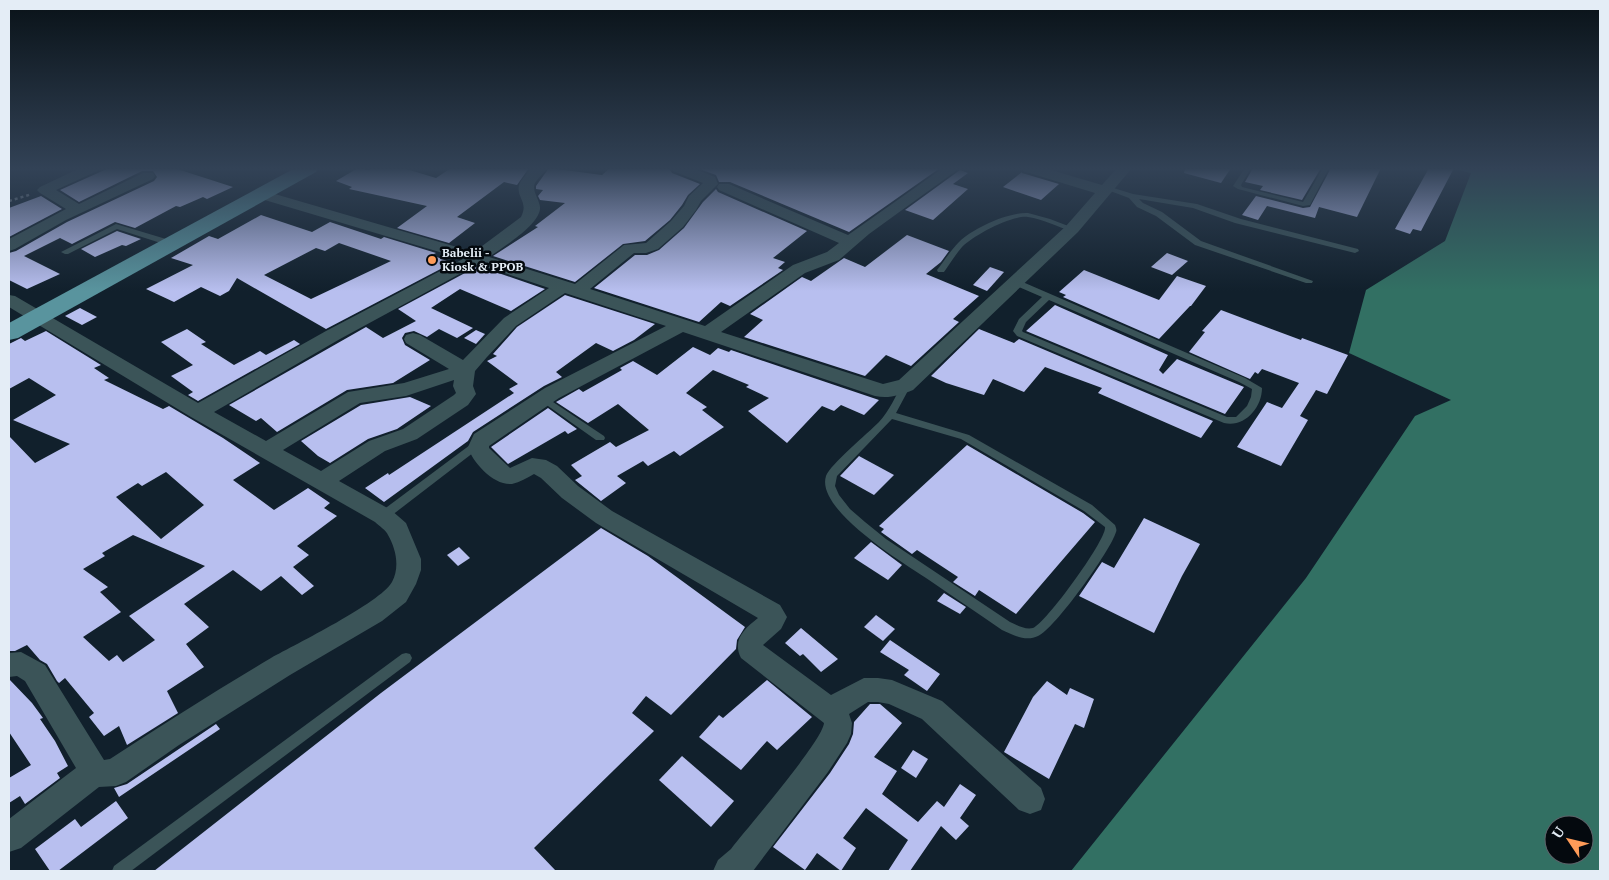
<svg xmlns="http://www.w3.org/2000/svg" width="1609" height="880" font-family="'PT Serif',serif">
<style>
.water{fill:#327063;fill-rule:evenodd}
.building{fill:#b8bfef;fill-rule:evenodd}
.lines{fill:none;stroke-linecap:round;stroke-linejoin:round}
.path{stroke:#838e99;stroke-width:2.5;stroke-dasharray:3 3;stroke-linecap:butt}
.service{fill:#3b5458;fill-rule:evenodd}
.minor{fill:#3b5458;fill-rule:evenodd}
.trunk{fill:#59949e;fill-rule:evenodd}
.poi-dot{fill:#fe9b58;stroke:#04090e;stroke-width:2}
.labels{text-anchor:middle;stroke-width:5;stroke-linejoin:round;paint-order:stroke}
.far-poi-label{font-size:12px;font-weight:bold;fill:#e4edf6;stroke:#04090e;text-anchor:start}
</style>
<rect width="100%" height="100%" fill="#11202c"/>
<path class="water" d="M1451 168H1600V871H1071L1306 578 1415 416 1451 400 1349 353 1366 290 1445 241 1471 173ZM1554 825H1584V855H1554Z"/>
<g class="building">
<polygon points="109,168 174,168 233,187 207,199 203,197 180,207 176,206 135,228 115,222 72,244 60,238 24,256 60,274 27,289 9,280 9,253 16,251 67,222 154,181 157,177 153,171 142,171 79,202 60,190"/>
<polygon points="358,168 369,170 372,168 403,168 436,178 451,168 529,168 517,185 504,182 457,217 475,223 449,243 397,228 427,206 349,189 352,187 336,181"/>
<polygon points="549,168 602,175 610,168 669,168 672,173 700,184 688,195 682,205 670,220 645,241 623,244 575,282 493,256 538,227 535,226 565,203 540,200 538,196 543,190 536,189 536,186"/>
<polygon points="697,168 940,168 849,232 730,182 719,182 716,175"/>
<polygon points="1185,168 1231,168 1221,183 1184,173"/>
<polygon points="1253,168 1321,168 1302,200 1260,190 1263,186 1245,182"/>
<polygon points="1331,168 1381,168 1357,217 1319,207 1315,218 1267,206 1258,220 1242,215 1256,196 1303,208 1310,207"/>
<polygon points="1429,168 1454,168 1421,231 1413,229 1410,234 1395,229"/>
<polygon points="960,170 968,173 953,184 968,189 933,220 905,210"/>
<polygon points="1022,172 1022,173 1059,184 1041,200 1003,187"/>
<polygon points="716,189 718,192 807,231 773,258 785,262 778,268 783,270 730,306 721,302 699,322 594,288 635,255 647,255 659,250 684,228 703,202"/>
<polygon points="41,196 62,209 9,237 9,208"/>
<path d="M261 215 312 232 330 222 381 239 384 237 436 253 432 255 452 263 326 329 237 278 229 291 220 296 201 287 174 302 146 289 193 265 171 258 209 236 218 239ZM339 243 391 261 311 299 264 275 316 248 325 251Z"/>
<polygon points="117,231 141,239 126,246 122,245 95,257 81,249"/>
<polygon points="907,235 949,251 941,262 926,274 979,296 953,319 959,322 911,366 886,355 865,376 744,337 763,320 750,314 802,277 811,281 844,258 865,267"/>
<polygon points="1167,253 1188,261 1172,275 1151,267"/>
<polygon points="478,266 545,289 511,311 460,289 431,308 473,328 457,338 439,329 427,337 414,331 405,333 402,338 405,345 430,360 393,383 347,390 277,432 261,418 256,421 229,405 366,327 383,338 416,321 398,309"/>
<polygon points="990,267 1004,272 987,291 973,285"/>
<polygon points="1084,270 1159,300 1177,276 1206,286 1191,306 1190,306 1159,339 1063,297 1066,295 1059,292"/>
<polygon points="565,295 655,324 634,340 613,351 596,343 556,372 562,377 544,386 473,432 468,441 384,502 365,488 388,473 389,475 514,393 509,389 518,384 487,361 497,356 493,354 517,327"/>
<polygon points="1055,305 1168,355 1159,370 1163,374 1177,359 1244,387 1225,414 1026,331"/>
<polygon points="80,308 97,317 82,325 65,316"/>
<polygon points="1221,310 1301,340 1302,338 1348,355 1327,394 1316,390 1300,416 1308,420 1281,466 1237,447 1267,402 1282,408 1299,383 1262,369 1258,374 1255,372 1250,379 1189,352 1205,332 1202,331"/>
<polygon points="187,329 206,342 201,344 234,365 260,351 266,355 294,340 300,344 198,401 188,395 193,392 171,376 193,365 161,342"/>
<polygon points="979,329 1014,343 1019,339 1213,421 1201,438 1098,393 1102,388 1045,367 1024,392 993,379 984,395 946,383 931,376"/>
<polygon points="476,330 485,334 476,344 464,338"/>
<path d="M46 331 101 365 94 368 109 378 104 380 163 409 169 406 223 438 260 463 233 480 274 510 308 488 330 503 324 508 337 516 297 546 309 555 293 567 314 586 302 595 281 576 261 591 233 570 184 604 209 627 186 644 204 667 167 691 178 713 127 745 119 726 104 736 89 717 94 713 65 678 59 683 57 681 47 664 40 660 27 645 15 651H9V436L35 463 70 444 13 420 56 395 29 378 9 389V344L21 338 25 341ZM166 472 204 505 161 539 116 497 138 483 142 486ZM133 535 205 566 129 616 155 640 123 662 117 655 109 661 83 637 121 612 100 592 108 587 83 569 105 556 102 553Z"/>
<polygon points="693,347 710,355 718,348 729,352 731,350 879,400 864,415 841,405 834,411 822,406 787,443 748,411 769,398 746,387 749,385 713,370 686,393 707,407 702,410 724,427 680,456 674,451 648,466 643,461 617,476 626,483 601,501 575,480 582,476 571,465 610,442 616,447 649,430 618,404 588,423 556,402 579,389 583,392 622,370 620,368 633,361 657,375"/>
<polygon points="410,397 431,406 397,429 368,439 330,463 318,456 301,441 361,405"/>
<polygon points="548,408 577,429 568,434 565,431 508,464 491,447"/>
<polygon points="967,445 1083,513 1095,522 1016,614 979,590 975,596 953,582 958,577 917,550 912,554 881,532 884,529 879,526"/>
<polygon points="859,456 894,475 874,495 840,476"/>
<polygon points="1144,518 1200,544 1182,576 1154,633 1079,596 1102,562 1114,568"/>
<polygon points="601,528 648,556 745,627 737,640 736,649 671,715 646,696 632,713 654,731 534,848 556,871 154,871 381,693"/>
<polygon points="871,542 902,565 888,580 854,558"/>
<polygon points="459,547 470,558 458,566 447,555"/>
<polygon points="944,593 966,607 960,614 937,601"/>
<polygon points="876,615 895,629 883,641 864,627"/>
<polygon points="801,628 838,659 821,672 803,654 800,656 785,643"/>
<polygon points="890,640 940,674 927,691 904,675 909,670 880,652"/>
<polygon points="9,679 32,703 43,718 40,719 55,741 68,766 57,773 60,778 25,804 20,796 9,803 9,778 31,765 9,732"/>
<polygon points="767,680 812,717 777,750 767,741 741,770 699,737 719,715 723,718"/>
<polygon points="1047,681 1067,695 1070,688 1094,699 1084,728 1075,724 1049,779 1004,752 1033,697"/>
<polygon points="870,704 880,704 902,723 874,757 897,771 882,794 918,822 937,801 944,807 960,784 976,795 960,818 969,826 956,840 941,826 910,871 888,871 908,840 866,808 843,838 856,848 841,871 817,853 805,870 773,847 830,773 849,744 853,734 854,722"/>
<polygon points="216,724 220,729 119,797 114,788 127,784"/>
<polygon points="913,750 928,759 916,778 901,768"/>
<polygon points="682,756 734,801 711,827 659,780"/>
<polygon points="116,801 128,818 58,871 50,871 35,849 75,819 81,827"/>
</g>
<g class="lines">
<polyline class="path" points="9,201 32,194"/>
<g class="service">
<polygon points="1245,168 1251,168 1241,185 1242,187 1303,202 1323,168 1329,168 1310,205 1303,206 1238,189 1233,186"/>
<polygon points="1107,186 1133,194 1197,204 1241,219 1358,249 1359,251 1355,253 1235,223 1193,208 1139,199 1143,203 1162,212 1201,241 1313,281 1312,283 1306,283 1195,245 1156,216 1137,207 1129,198 1105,189 1103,188"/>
<path d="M1028 213 1050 219 1076 229 1072 231C1057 227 1043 219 1028 217 1011 215 974 235 962 247 955 255 950 264 944 272H938L937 270C944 261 951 250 959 242 973 228 1008 212 1028 213Z"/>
<polygon points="116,224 176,242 177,244 173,246 170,246 117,229 68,254 65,254 61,252"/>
<path d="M1012 280H1018L1245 378 1262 388C1262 408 1244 428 1224 423L1017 336 1013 331 1019 319 1042 297 1012 284ZM1049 300 1239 382 1252 389 1251 397 1247 406 1236 417H1227L1023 332 1022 331 1026 322Z"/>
<path d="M906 382 911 385 896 413 969 435 1092 505 1115 525C1116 528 1117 530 1116 532 1111 550 1054 630 1038 636 1026 642 1013 635 1002 630 978 613 953 597 929 580 905 564 815 510 826 476 830 465 868 433 879 422 890 410 895 397 903 383ZM892 419 961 439 1084 511 1105 527C1107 539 1046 623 1033 628 1025 630 1017 625 1010 622L886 539 865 522 850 509 839 495 835 486 837 476Z"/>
<polygon points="544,396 604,436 605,438 604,440 596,440 541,401 539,399 541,397"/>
<polygon points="478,440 482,442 483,444 482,446 387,519 379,519 378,516 379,513 474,442"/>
<polygon points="406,653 410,654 412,658 410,662 131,871 112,871 114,866 402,654"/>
</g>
<g class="minor">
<polygon points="80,168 99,168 97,171 56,190 79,204 143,173 153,173 155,176 153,179 66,220 15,249 9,251 9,239 66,209 40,193 37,190 40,187"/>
<path d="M532 168H547C544 173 538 178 535 183 531 191 541 201 540 209 538 226 503 247 489 257L575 284 624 245 646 243 671 221 684 206 689 196 703 183 673 171 671 168H692L715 177 718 184 701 201 696 210 683 227 658 249 646 253H634L590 289 705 326 793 265 827 252 839 243 719 190 717 187 719 184H729L848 235 943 168H960L869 234 839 260 805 273 721 332 883 384 899 380 1066 226 1095 193 1023 171 1021 168H1044L1102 185 1117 168H1132L1078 232 913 390C900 395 889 399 875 396L683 332 559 398 489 446V448L510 468 532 458 546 460 557 466 578 486 612 511 780 605 787 617 781 629 763 645 831 695 864 678H878L892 680 942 701 1041 788 1045 799 1041 810 1030 814 1019 810 922 719 889 704 878 702H868L849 714 852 723 851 734 847 743 828 772 753 871H713L718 860 731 849C747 828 822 742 824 723L741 658C732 640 744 629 758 618L596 523 562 498 541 478 534 474C527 478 520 482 512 484 494 486 472 462 468 447L474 434 545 388 666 326 565 293 516 326 487 357 475 371 473 386 476 394 468 405 417 439 385 451 339 481 391 510 406 523 421 559V570L416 584 406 602 382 621 290 675 179 745 126 782 116 786 99 787 21 848 9 852V819L76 768 25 681 17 676 9 677V653L21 652 45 665 104 760 110 759C163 724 217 690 271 658 296 644 380 603 392 582 400 567 396 549 388 535 386 530 379 526 375 522L191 417 9 307V295L15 296 198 403 326 331 463 259 258 198 255 195 258 192H268L474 252 521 217C529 202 516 197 519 185 521 179 528 173 532 168ZM478 264 549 288 504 318 463 360 420 335 413 333 406 335 404 339 406 343 449 369 404 383 348 392 266 441 214 412 340 339ZM454 380 453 386 456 393 454 395 403 429 369 441 321 471 283 450 360 403 406 396Z"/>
</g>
<polygon class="trunk" points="295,168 318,168 316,172 18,338 9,340 9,323"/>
</g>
<linearGradient id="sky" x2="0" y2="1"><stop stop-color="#091218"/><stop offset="0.58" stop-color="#324256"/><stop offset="1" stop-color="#324256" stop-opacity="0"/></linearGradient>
<rect width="1609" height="291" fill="url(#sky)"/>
<circle class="poi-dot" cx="432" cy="260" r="5"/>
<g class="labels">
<g class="far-poi-label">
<text x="442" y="257">Babelii -<tspan x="442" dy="14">Kiosk &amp; PPOB</tspan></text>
</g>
</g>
<rect width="1609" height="880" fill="none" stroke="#e4edf6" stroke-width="20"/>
<g transform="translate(1569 840) rotate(305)"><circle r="24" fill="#04090e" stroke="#5e646b"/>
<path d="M0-4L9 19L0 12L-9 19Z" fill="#fe9b58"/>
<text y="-8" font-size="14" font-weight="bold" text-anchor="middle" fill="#e4edf6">U</text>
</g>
</svg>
